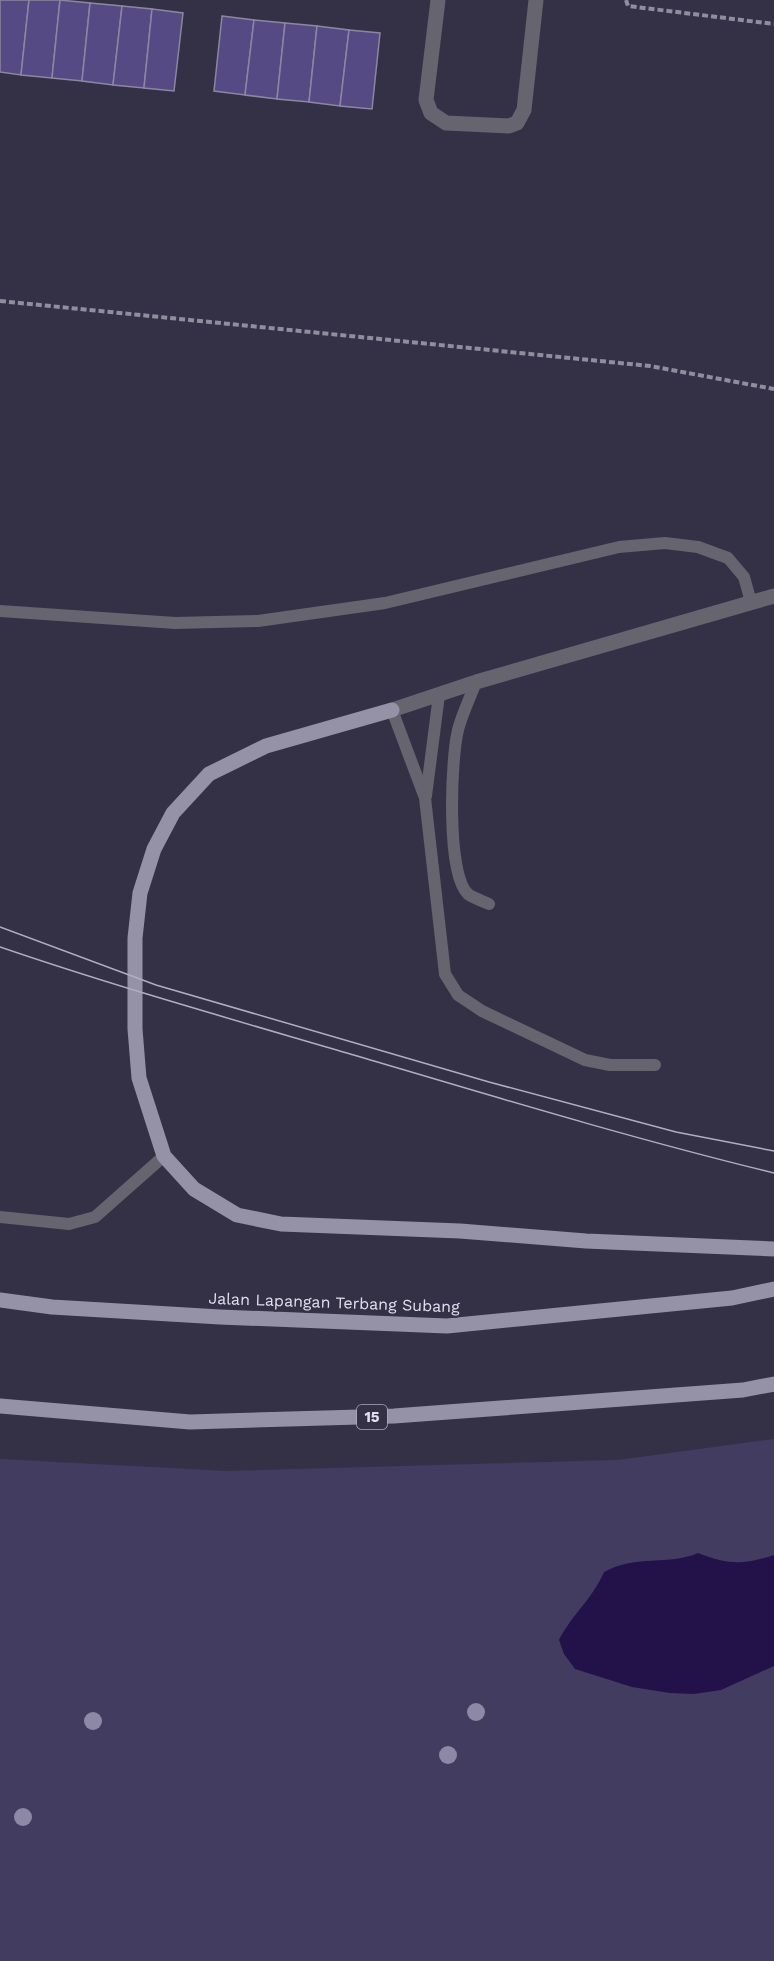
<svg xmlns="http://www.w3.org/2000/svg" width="774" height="1961" font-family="'Work Sans',sans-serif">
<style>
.green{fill:#433c61}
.water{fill:#231249}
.building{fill:#564a85;stroke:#8b87a0;stroke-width:1.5}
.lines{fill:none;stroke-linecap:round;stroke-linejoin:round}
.path{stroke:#8f8d9e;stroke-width:4;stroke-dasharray:6 3;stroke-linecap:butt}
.lane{stroke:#65646f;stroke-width:12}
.street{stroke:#65646f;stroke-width:15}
.primary{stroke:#9592a8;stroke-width:15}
.tram{stroke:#b0aebe;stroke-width:1.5}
.tree{fill:#8d88a6}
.labels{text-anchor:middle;stroke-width:4.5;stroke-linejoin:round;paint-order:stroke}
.shield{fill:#343146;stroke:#adabbb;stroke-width:1.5}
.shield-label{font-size:15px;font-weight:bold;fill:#e1dfed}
.street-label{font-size:16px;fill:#e1dfed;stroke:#343146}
</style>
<rect width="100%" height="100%" fill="#343146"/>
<polygon class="green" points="774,1439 774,1961 0,1961 0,1459 226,1471 618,1460"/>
<path class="water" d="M698 1553C729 1565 743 1565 774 1555V1666L721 1690 694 1694 670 1693 632 1687 575 1669 564 1654 559 1640C573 1613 591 1601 604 1572 637 1554 668 1566 698 1553Z"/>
<g class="building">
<polygon points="0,0 29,0 21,75 0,72"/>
<polygon points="29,0 60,0 52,78 21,75"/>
<polygon points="60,0 90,3 82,81 52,78"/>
<polygon points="90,3 122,6 113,85 82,81"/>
<polygon points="122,6 152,9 144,88 113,85"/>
<polygon points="152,9 183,13 174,91 144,88"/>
<polygon points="222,16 254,20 245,95 214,91"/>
<polygon points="254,20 285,23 277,99 245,95"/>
<polygon points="285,23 317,26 309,102 277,99"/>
<polygon points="317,26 349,30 340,106 309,102"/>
<polygon points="349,30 380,33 372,109 340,106"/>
</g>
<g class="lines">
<g class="path">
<polyline points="626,0 628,6 774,24"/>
<polyline points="0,301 650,366 774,389"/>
</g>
<g class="lane">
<polyline points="0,611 175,623 258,621 385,603 619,547 665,543 698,547 728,558 744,577 751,602"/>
<path d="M476 682C470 698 462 714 458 730 451 758 446 874 468 894 473 898 483 901 489 904"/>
<polyline points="392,710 425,798 445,974 458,995 482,1011 585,1060 610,1065 655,1065"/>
<polyline points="426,796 439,695"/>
<polyline points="0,1217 69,1224 95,1217 164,1156"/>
</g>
<g class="street">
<polyline points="438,0 426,100 431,113 446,123 509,126 517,123 524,110 536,0"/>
<polyline points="392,710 476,682 774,596"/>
</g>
<g class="primary">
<polyline points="392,710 266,746 209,774 173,813 154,849 140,893 135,938 135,1029 139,1078 164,1156 194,1189 237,1215 281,1224 460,1231 586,1241 774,1249"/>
<polyline points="0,1300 52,1307 220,1317 447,1326 732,1298 774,1289"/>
<polyline points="0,1406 190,1422 394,1416 743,1390 774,1384"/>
</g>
<g class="tram">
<polyline points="0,927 156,985 489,1082 676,1132 774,1151"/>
<path d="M0 947C114 986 231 1019 347 1053 489 1095 630 1138 774 1173"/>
</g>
</g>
<g class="tree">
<circle cx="476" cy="1712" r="9"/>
<circle cx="93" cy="1721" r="9"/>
<circle cx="448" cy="1755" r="9"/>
<circle cx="23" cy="1817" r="9"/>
</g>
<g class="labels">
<rect class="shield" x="357" y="1405" width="30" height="24" rx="4.5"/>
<g class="shield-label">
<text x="372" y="1422">15</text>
</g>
<g class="street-label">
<text transform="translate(334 1302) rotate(2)" y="6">Jalan Lapangan Terbang Subang</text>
</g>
</g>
</svg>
